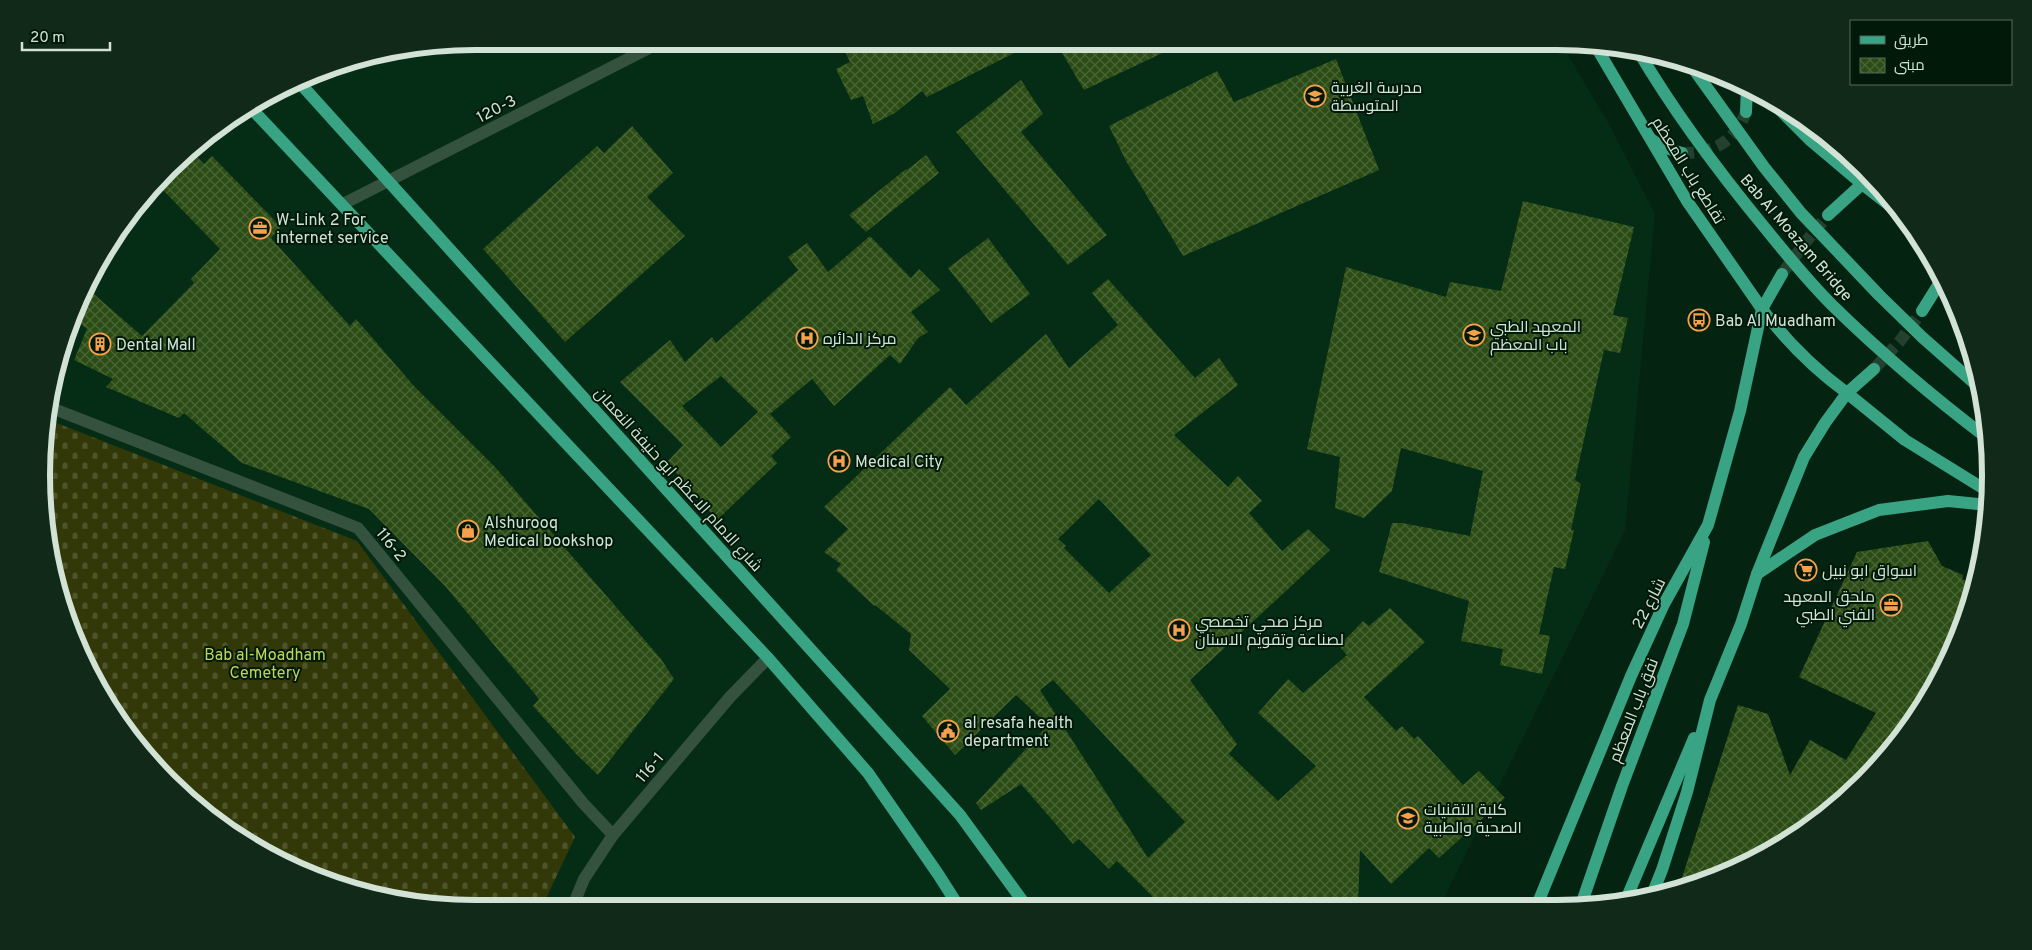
<svg xmlns="http://www.w3.org/2000/svg" width="2032" height="950" font-family="Overpass,Cairo,sans-serif">
<style>
.built{fill:#052c15}
.cemetery{fill:url(#cemetery-stones)}
.building{fill:url(#building-cross-hatch);fill-rule:evenodd}
.lines{fill:none;stroke-linecap:round;stroke-linejoin:round}
.major-tunnel{stroke:#24402f;stroke-width:12;stroke-dasharray:12 6;stroke-linecap:butt}
.minor{stroke:#35523e;stroke-width:12}
.major{stroke:#38a484;stroke-width:12}
.labels{text-anchor:middle;stroke-width:4;stroke-linejoin:round;paint-order:stroke}
.poi-label{font-size:16px;fill:#d2e3d6;stroke:#001908;text-anchor:start}
.street-label{font-size:16px;fill:#d2e3d6;stroke:#001908}
.park-label{font-size:16px;fill:#c2d45e;stroke:#001908}
.rim{fill:none;stroke:#d2e3d6;stroke-width:6}
</style>
<defs>
<pattern id="cemetery-stones" width="16" height="16" patternUnits="userSpaceOnUse" patternTransform="scale(1.25)"><rect width="16" height="16" fill="#323808"/><path d="M2 7V4a2 2 0 0 1 4 0v3zM10 15v-3a2 2 0 0 1 4 0v3z" fill="#4f552b"/></pattern>
<pattern id="building-cross-hatch" width="8" height="8" patternUnits="userSpaceOnUse" patternTransform="scale(1.25)"><rect width="8" height="8" fill="#2b4c15"/><path d="M0 0l8 8M0 8l8-8" fill="none" stroke="#496636"/></pattern>
</defs>
<rect width="100%" height="100%" fill="#052311"/>
<polygon class="built" points="475,41 1560,42 1609,124 1655,214 1625,531 1440,906 475,909 390,900 309,876 189,801 99,692 64,615 45,532 50,391 99,258 189,149 258,99 335,64"/>
<polygon class="cemetery" points="49,420 357,541 575,837 541,909 475,909 390,900 309,876 189,801 99,692 64,615 45,532"/>
<g class="building">
<polygon points="840,41 1038,41 927,97 922,91 895,113 873,124 863,96 851,100 836,69 850,62"/>
<polygon points="1055,41 1188,41 1084,90"/>
<polygon points="1336,59 1379,170 1183,256 1126,161 1109,126 1217,71 1234,102"/>
<polygon points="1021,80 1043,114 1021,132 1107,235 1068,265 956,132"/>
<polygon points="632,126 673,173 647,197 685,236 565,342 483,249 597,146 604,153"/>
<polygon points="189,149 204,164 212,156 281,227 271,238 350,326 356,319 413,385 495,467 661,659 674,679 598,775 578,756 533,706 539,699 445,586 369,509 242,463 184,413 179,418 106,387 113,379 74,360 87,329 76,320 88,289 142,336 194,283 191,279 220,249 159,186"/>
<polygon points="926,155 939,173 866,232 849,215 906,169 907,170"/>
<polygon points="1523,201 1634,227 1613,315 1628,318 1620,353 1604,350 1575,480 1581,484 1571,530 1574,530 1565,569 1554,567 1539,634 1550,636 1542,674 1500,665 1503,649 1461,641 1469,601 1379,572 1392,523 1402,523 1470,536 1483,471 1401,448 1392,491 1364,518 1335,508 1340,457 1307,449 1346,267 1446,297 1450,282 1501,291"/>
<path d="M870 236 911 278 919 269 940 290 911 312 928 332 918 338 900 364 890 355 834 406 812 379 770 414 791 437 771 456 777 463 717 520 667 462 683 445 620 382 670 340 685 362 712 337 716 343 798 270 788 257 807 243 828 272ZM721 376 758 412 721 447 682 406Z"/>
<polygon points="988,238 1030,294 991,323 948,268"/>
<path d="M1108 279 1195 378 1219 358 1238 385 1174 435 1228 487 1238 476 1262 501 1249 513 1282 551 1308 529 1330 550 1190 680 1237 744 1229 754 1278 801 1316 766 1258 713 1288 679 1303 693 1347 655 1339 646 1363 621 1369 626 1390 608 1425 642 1364 697 1396 731 1402 726 1414 739 1418 736 1463 785 1479 771 1505 798 1439 858 1429 848 1391 884 1360 850 1358 906H1162L1117 861 1109 869 1079 839 1073 844 1021 784 981 810 976 803 1048 725 1016 695 955 755 922 716 950 689 909 650 911 634 875 605 874 606 836 570 841 564 824 552 848 529 824 507 950 387 966 405 1046 334 1069 368 1118 325 1092 293ZM1099 499 1151 555 1109 593 1064 548 1066 546 1058 539ZM1053 680 1185 822 1148 858 1040 690Z"/>
<polygon points="1928,541 1942,566 1963,575 1962,579 1975,584 1958,641 1901,739 1821,819 1723,876 1679,887 1738,705 1768,714 1790,775 1810,740 1846,760 1876,713 1799,677 1857,552"/>
</g>
<g class="lines">
<g class="major-tunnel">
<path d="M1682 153C1713 153 1734 143 1746 112"/>
<polyline points="1782,274 1804,244 1828,215"/>
<polyline points="1874,369 1900,341 1922,311"/>
</g>
<g class="minor">
<polyline points="558,41 560,44"/>
<polyline points="343,204 663,41"/>
<polyline points="49,407 358,528 583,803 613,835"/>
<polyline points="572,908 584,879 613,835 730,697 768,658"/>
</g>
<g class="major">
<path d="M1637 49C1674 112 1718 171 1765 228 1786 254 1808 281 1832 305 1880 352 1933 397 1987 438"/>
<polyline points="1690,64 1764,167 1801,213 1879,295 1922,337 1982,390"/>
<polyline points="298,81 960,815 1027,907"/>
<polyline points="1768,98 1811,141 1862,184 1871,178"/>
<polyline points="249,106 768,658 868,773 938,874 959,907"/>
<polyline points="1746,112 1747,87"/>
<polyline points="1651,139 1662,147 1682,153"/>
<polyline points="1828,215 1862,184 1902,215"/>
<path d="M1782 274 1762 309C1787 342 1814 369 1847 393L1874 369"/>
<polyline points="1922,311 1942,279"/>
<polyline points="1757,574 1815,535 1879,510 1948,501 1988,505"/>
<polyline points="1652,895 1662,870 1687,792 1710,700 1741,624 1757,574 1804,457 1825,423 1847,393 1905,440 1989,492"/>
<polyline points="1625,902 1694,738"/>
<polyline points="1537,905 1631,676 1664,604 1708,525 1740,411 1762,309 1687,201 1595,45"/>
<polyline points="1581,905 1622,786 1683,624 1704,542"/>
</g>
</g>
<defs>
<g id="school-ring" transform="scale(1.125)"><circle r="9.5" fill="#001908" stroke="#f9a04c" stroke-width="1.5"/><path d="M0-5L7-2L0 1L-7-2ZM-4 1L0 2.5L4 1V4Q0 6-4 4Z" fill="#f9a04c"/></g>
<g id="office-ring" transform="scale(1.125)"><circle r="9.5" fill="#001908" stroke="#f9a04c" stroke-width="1.5"/><path d="M-6-3h4V-5.5h4V-3h4V5H-6ZM-1-4.5V-3h2v-1.5ZM-6 0V1H6V0Z" fill="#f9a04c"/></g>
<g id="bus-ring" transform="scale(1.125)"><circle r="9.5" fill="#001908" stroke="#f9a04c" stroke-width="1.5"/><path d="M-5-6H5V4H4V6H2V4H-2V6H-4V4H-5ZM-3.5-4V0h7V-4ZM-3.5 1.2v1.5H-2V1.2ZM2 1.2v1.5H3.5V1.2Z" fill="#f9a04c"/></g>
<g id="hospital-ring" transform="scale(1.125)"><circle r="9.5" fill="#001908" stroke="#f9a04c" stroke-width="1.5"/><path d="M-5-5h3v3.5h4V-5h3V5h-3V1.5h-4V5h-3Z" fill="#f9a04c"/></g>
<g id="building-ring" transform="scale(1.125)"><circle r="9.5" fill="#001908" stroke="#f9a04c" stroke-width="1.5"/><path d="M-4-6H4V6H1V3H-1V6H-4ZM-2.5-4.3h1.7v1.8h-1.7ZM.8-4.3h1.7v1.8H.8ZM-2.5-1h1.7V.8h-1.7ZM.8-1h1.7V.8H.8Z" fill="#f9a04c"/></g>
<g id="shop-ring" transform="scale(1.125)"><circle r="9.5" fill="#001908" stroke="#f9a04c" stroke-width="1.5"/><path d="M-5-2.5h2.3a2.7 3.5 0 0 1 5.4 0H5L5.5 6h-11ZM-1.5-2.5h3a1.5 2.3 0 0 0-3 0Z" fill="#f9a04c"/></g>
<g id="supermarket-ring" transform="scale(1.125)"><circle r="9.5" fill="#001908" stroke="#f9a04c" stroke-width="1.5"/><path d="M-6-5.5h2.5l.6 2H6L4.5 2H-2.5L-4.4-4H-6ZM-1.5 3.2a1.3 1.3 0 1 0 .1 0ZM3 3.2a1.3 1.3 0 1 0 .1 0Z" fill="#f9a04c"/></g>
<g id="civic-ring" transform="scale(1.125)"><circle r="9.5" fill="#001908" stroke="#f9a04c" stroke-width="1.5"/><path d="M-.6-6.5H3V-4.5H.6V-3L4-1V1h2V6H-6V1h2V-1L-.6-3ZM-1.2 2.5V6h2.4V2.5Z" fill="#f9a04c"/></g>
<g id="university-ring" transform="scale(1.125)"><circle r="9.5" fill="#001908" stroke="#f9a04c" stroke-width="1.5"/><path d="M0-5L7-2L0 1L-7-2ZM-4 1L0 2.5L4 1V4Q0 6-4 4Z" fill="#f9a04c"/></g>
</defs>
<g fill-rule="evenodd">
<use href="#school-ring" x="1315" y="96"/>
<use href="#office-ring" x="260" y="228"/>
<use href="#bus-ring" x="1699" y="320"/>
<use href="#school-ring" x="1474" y="335"/>
<use href="#hospital-ring" x="807" y="338"/>
<use href="#building-ring" x="100" y="344"/>
<use href="#hospital-ring" x="839" y="461"/>
<use href="#shop-ring" x="468" y="531"/>
<use href="#supermarket-ring" x="1806" y="570"/>
<use href="#office-ring" x="1891" y="605"/>
<use href="#hospital-ring" x="1179" y="630"/>
<use href="#civic-ring" x="948" y="731"/>
<use href="#university-ring" x="1408" y="818"/>
</g>
<g class="labels">
<g class="poi-label">
<text x="1331" y="93">مدرسة الغربية<tspan x="1331" dy="18">المتوسطة</tspan></text>
<text x="276" y="225">W-Link 2 For<tspan x="276" dy="18">internet service</tspan></text>
<text x="1715" y="326">Bab Al Muadham</text>
<text x="1490" y="332">المعهد الطبي<tspan x="1490" dy="18">باب المعظم</tspan></text>
<text x="823" y="344">مركز الدائره</text>
<text x="116" y="350">Dental Mall</text>
<text x="855" y="467">Medical City</text>
<text x="484" y="528">Alshurooq<tspan x="484" dy="18">Medical bookshop</tspan></text>
<text x="1822" y="576">اسواق ابو نبيل</text>
<text x="1875" y="602" text-anchor="end">ملحق المعهد<tspan x="1875" dy="18">الفني الطبي</tspan></text>
<text x="1195" y="627">مركز صحي تخصصي<tspan x="1195" dy="18">لصناعة وتقويم الاسنان</tspan></text>
<text x="964" y="728">al resafa health<tspan x="964" dy="18">department</tspan></text>
<text x="1424" y="815">كلية التقنيات<tspan x="1424" dy="18">الصحية والطبية</tspan></text>
</g>
<g class="street-label">
<text transform="translate(496 108) rotate(-27)" y="6">120-3</text>
<text transform="translate(1689 170) rotate(58)" y="6">تقاطع باب المعظم</text>
<text transform="translate(1797 237) rotate(49)" y="6">Bab Al Moazam Bridge</text>
<text transform="translate(679 479) rotate(48)" y="6">شارع الامام الاعظم ابو حنيفة النعمان</text>
<text transform="translate(392 544) rotate(51)" y="6">116-2</text>
<text transform="translate(1648 603) rotate(-63)" y="6">شارع 22</text>
<text transform="translate(1633 710) rotate(-69)" y="6">نفق باب المعظم</text>
<text transform="translate(649 767) rotate(-50)" y="6">116-1</text>
</g>
<g class="park-label">
<text x="265" y="660">Bab al-Moadham<tspan x="265" dy="18">Cemetery</tspan></text>
</g>
</g>
<path d="M0 0H2032V950H0ZM475 50H1557A425 425 0 0 1 1982 475V475A425 425 0 0 1 1557 900H475A425 425 0 0 1 50 475V475A425 425 0 0 1 475 50Z" fill="#112918" fill-rule="evenodd"/>
<path class="rim" d="M475 50H1557A425 425 0 0 1 1982 475V475A425 425 0 0 1 1557 900H475A425 425 0 0 1 50 475V475A425 425 0 0 1 475 50Z"/>
<rect x="1850" y="20" width="162" height="65" fill="#001908" stroke="#546a5a"/>
<rect x="1860" y="36" width="25" height="8" fill="#38a484" stroke="#546a5a"/>
<text x="1894" y="45" font-size="15" fill="#d2e3d6">طريق</text>
<rect x="1860" y="58" width="25" height="15" fill="url(#building-cross-hatch)" stroke="#546a5a"/>
<text x="1894" y="70" font-size="15" fill="#d2e3d6">مبنى</text>
<path d="M22 42v8h88v-8" fill="none" stroke="#d2e3d6" stroke-width="2.5"/>
<text x="30" y="42" font-size="15" fill="#d2e3d6" stroke="#001908" stroke-width="4" paint-order="stroke">20 m</text>
</svg>
